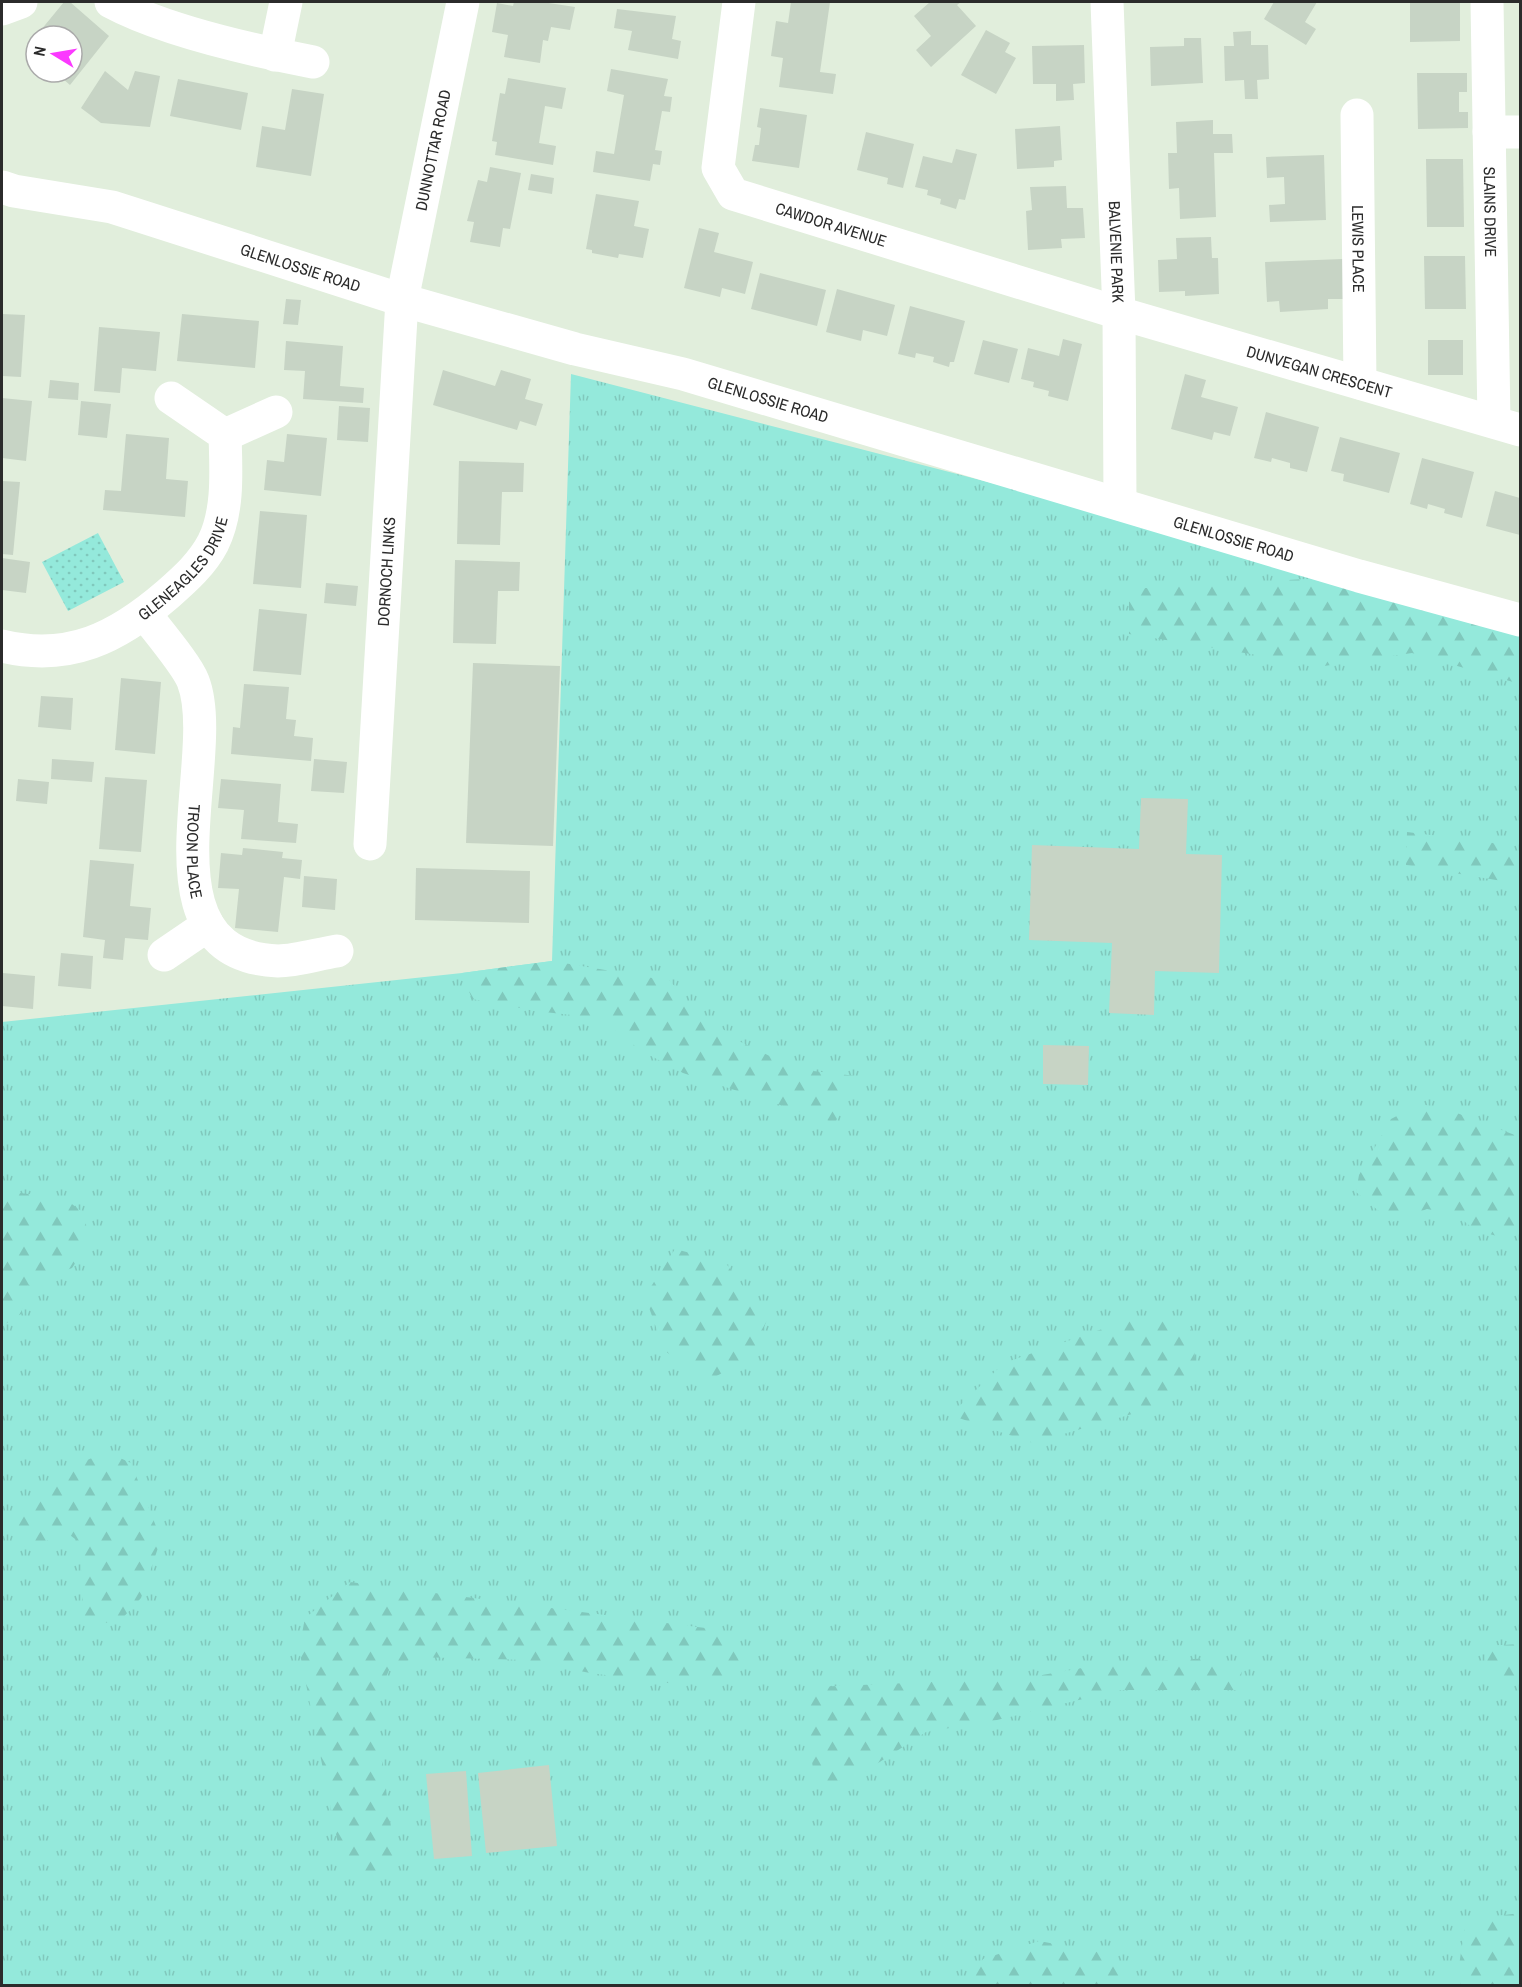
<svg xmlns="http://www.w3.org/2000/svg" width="1522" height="1987" font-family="'Archivo Narrow',sans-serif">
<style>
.grass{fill:url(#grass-tufts)}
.forest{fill:url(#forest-firs)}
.park{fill:url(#park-dots)}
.building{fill:#c7d4c5}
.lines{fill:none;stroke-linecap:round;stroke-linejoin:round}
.minor{stroke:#fff;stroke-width:33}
.labels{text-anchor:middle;stroke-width:4.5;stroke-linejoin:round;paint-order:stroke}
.street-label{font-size:16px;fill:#2b2b2b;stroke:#fff}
</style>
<defs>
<pattern id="grass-tufts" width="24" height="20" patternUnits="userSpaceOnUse" patternTransform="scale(1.5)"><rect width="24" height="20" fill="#94e9db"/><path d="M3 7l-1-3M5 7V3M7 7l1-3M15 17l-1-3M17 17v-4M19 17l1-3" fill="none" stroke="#80c8bc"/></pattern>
<pattern id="forest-firs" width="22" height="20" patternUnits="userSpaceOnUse" patternTransform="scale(1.5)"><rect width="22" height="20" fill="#94e9db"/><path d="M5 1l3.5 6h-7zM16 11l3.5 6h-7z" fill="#80c8bc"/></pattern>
<pattern id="park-dots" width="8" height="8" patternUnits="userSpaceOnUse" patternTransform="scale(1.5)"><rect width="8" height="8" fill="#94e9db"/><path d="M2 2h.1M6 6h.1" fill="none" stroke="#80c8bc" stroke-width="1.8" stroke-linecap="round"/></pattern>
</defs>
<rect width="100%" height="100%" fill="#e1eedc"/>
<polygon class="grass" points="571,374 1520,620 1520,1985 2,1985 2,1022 462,973 552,961"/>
<g class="forest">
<polygon points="1359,576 1520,620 1520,684 1412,653 1324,666 1129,634 1129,589"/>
<polygon points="1407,832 1493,843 1520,855 1520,884 1406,865"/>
<polygon points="552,961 670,981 693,1008 741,1042 796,1069 856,1076 835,1123 683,1073 640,1050 599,1018 535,1011 472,999 462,973"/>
<polygon points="1420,1104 1449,1110 1520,1137 1520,1229 1504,1238 1475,1230 1455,1214 1427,1209 1392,1222 1356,1192 1359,1175 1391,1119"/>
<polygon points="2,1191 64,1198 85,1214 88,1244 72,1268 27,1286 21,1314 2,1326"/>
<polygon points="675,1249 725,1262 767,1320 751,1358 705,1382 664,1350 645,1296"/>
<polygon points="1140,1316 1191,1328 1198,1380 1149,1409 1033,1443 950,1415 1004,1363"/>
<polygon points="107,1452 131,1463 161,1539 141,1598 118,1623 85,1622 81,1586 83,1545 62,1529 35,1550 18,1544 15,1514 62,1470"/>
<polygon points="350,1582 713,1629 735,1639 739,1661 721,1678 676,1684 590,1673 524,1660 415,1657 389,1670 374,1705 396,1863 375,1880 344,1874 299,1649 305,1618"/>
<polygon points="1520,1644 1520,1677 1486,1679 1486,1646"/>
<polygon points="1212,1658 1242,1670 1239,1690 1120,1690 997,1720 926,1732 855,1778 815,1785 805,1706 814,1687 1025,1678 1105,1664"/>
<polygon points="1520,1913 1520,1985 1461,1985 1458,1972 1466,1920"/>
<polygon points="1039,1941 1104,1953 1124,1972 1123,1985 969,1985 983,1959"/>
</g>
<polygon class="park" points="98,533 124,582 68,611 42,562"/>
<g class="building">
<polygon points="64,2 70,2 109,36 70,85 55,72 72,72 72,36 36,36"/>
<polygon points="514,2 542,2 575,7 570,30 551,27 548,41 543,40 540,63 504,57 508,35 492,32 497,3 513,6"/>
<polygon points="791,2 830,2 820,72 836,74 833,94 779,87 783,58 771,56 776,21 788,23"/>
<polygon points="930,2 961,2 957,5 976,26 931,67 916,50 931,36 914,16"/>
<polygon points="1274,2 1317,2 1305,22 1316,29 1306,45 1264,19"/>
<polygon points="1410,2 1460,2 1460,41 1410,42"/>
<polygon points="617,9 676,16 672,39 681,41 678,59 628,50 632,31 614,28"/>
<polygon points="986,30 1010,43 1005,52 1016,58 996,94 961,75"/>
<polygon points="1251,31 1251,45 1268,45 1269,79 1257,80 1258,99 1245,99 1244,80 1225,81 1224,46 1234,46 1233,32"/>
<polygon points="36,36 36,55 27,47"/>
<polygon points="1184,38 1201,38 1203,83 1151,86 1150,47 1184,46"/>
<polygon points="1084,45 1085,83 1073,84 1074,100 1056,101 1056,84 1033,84 1032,46"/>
<polygon points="611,69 668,79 664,96 672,97 670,112 662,111 655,150 662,151 660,165 653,164 650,181 593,172 596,151 614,154 624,95 607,91"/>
<polygon points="105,71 128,90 135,71 160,76 150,127 101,123 81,108"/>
<polygon points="1417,73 1467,73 1467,92 1459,92 1459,112 1468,112 1468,128 1418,129"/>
<polygon points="508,78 566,88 562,109 545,106 539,143 556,146 553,165 495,155 497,142 492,141 500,93 505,94"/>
<polygon points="178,79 248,93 241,130 170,116"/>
<polygon points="292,89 324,94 311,176 256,167 262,126 285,130"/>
<polygon points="760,108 807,115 799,168 752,161 755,145 759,145 761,128 757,127"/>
<polygon points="1213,120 1213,134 1232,134 1233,153 1214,153 1216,217 1180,219 1179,188 1169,189 1168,153 1177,153 1176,122"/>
<polygon points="1060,126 1062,160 1054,161 1054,167 1017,169 1015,129"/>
<polygon points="866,132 914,144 903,188 887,184 888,178 857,170"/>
<polygon points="956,149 977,154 965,200 959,199 956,209 940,204 941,199 927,195 928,190 915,187 923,156 952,163"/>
<polygon points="1324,155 1326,220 1270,222 1269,205 1285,204 1284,177 1267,178 1266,157"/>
<polygon points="1426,159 1463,159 1464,227 1427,227"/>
<polygon points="490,167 521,173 510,229 503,228 500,247 470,242 474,222 467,221 478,180 487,182"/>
<polygon points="531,174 554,178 552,194 528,190"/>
<polygon points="1066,186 1067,208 1083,208 1085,238 1061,239 1062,248 1028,250 1026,211 1032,210 1030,187"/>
<polygon points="596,194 639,201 634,226 649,229 643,258 619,254 618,258 592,253 592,250 586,249"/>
<polygon points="699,228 719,233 714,252 753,262 745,294 722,288 720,297 684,288"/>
<polygon points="1211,237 1212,258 1218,258 1219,294 1185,296 1185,291 1159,292 1158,260 1177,259 1176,238"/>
<polygon points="1424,256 1465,256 1466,309 1425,309"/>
<polygon points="1343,259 1345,299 1328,299 1328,309 1280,312 1279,301 1267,302 1265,262"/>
<polygon points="760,273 826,290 817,326 751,309"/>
<polygon points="837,289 895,305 887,336 863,330 861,341 826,332"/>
<polygon points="286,299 301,300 298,325 283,324"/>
<polygon points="910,306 965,321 954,362 950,362 949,367 933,362 934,357 916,353 915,358 898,354"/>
<polygon points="2,314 25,315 21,377 2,376"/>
<polygon points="182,314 259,321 255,368 177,361"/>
<polygon points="99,327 160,332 156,371 122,368 120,393 94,391"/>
<polygon points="1063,339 1082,344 1068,401 1048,396 1049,391 1033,387 1034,382 1021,379 1028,348 1059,356"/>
<polygon points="983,340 1018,349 1009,383 974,374"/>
<rect x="1428" y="340" width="35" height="35"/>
<polygon points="286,341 343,346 340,386 364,388 363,403 303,399 305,371 284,370"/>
<polygon points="443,370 495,386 501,370 531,379 525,399 543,404 536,426 520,421 517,430 433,405"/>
<polygon points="1185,374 1206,380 1201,397 1238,407 1230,436 1214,432 1212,440 1171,429"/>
<polygon points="50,380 79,383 78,400 48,398"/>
<polygon points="2,398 32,401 26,461 2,458"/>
<polygon points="81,401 111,404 107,438 78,435"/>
<polygon points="339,406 370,408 368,442 337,440"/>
<polygon points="1266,412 1319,427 1307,472 1290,468 1290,463 1272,458 1271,462 1254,458"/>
<polygon points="126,434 169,438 166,479 188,481 185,517 103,510 105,490 121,491"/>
<polygon points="287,434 327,438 321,496 264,490 267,460 284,462"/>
<polygon points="1340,437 1400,453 1389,493 1343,481 1344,474 1331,471"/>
<polygon points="1422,458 1474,472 1462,518 1444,513 1445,509 1428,504 1427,509 1410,504"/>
<polygon points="459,461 524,463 523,492 502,492 500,545 457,544"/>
<polygon points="2,481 20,482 13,555 2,554"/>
<polygon points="1495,491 1520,498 1520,535 1486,526"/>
<polygon points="260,511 307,515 301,588 253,584"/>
<polygon points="2,558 30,562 26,593 2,590"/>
<polygon points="455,560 520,562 519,591 498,591 496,644 453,643"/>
<polygon points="326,583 358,586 356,606 324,603"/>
<polygon points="259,609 307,614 301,675 253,671"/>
<polygon points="473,663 560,666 553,846 466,843"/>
<polygon points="121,678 161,682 155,754 115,750"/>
<polygon points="244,684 289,687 286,719 296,720 294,736 313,738 311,761 231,754 233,727 240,728"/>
<polygon points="41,696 73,698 71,730 38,727"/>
<polygon points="52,759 94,762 92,782 51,779"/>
<polygon points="314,759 347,762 344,793 311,791"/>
<polygon points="105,777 147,780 141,852 99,849"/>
<polygon points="18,779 49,782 47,804 16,801"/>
<polygon points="221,779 281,784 278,822 298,824 296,843 241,839 244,810 218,808"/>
<polygon points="1141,798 1188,799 1186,854 1222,855 1219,973 1155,971 1154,1015 1109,1013 1112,943 1029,940 1032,845 1139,849"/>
<polygon points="243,848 283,852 282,858 302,860 300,879 284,877 278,932 235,928 239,889 218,888 221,853 242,855"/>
<polygon points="90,860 134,864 130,906 151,908 148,940 125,938 123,960 103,958 105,940 83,937"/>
<polygon points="416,868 530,871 529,923 415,920"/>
<polygon points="304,876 337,879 335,910 302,907"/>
<polygon points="61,953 93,956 91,989 58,986"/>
<polygon points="3,973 35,976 33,1009 2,1006"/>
<polygon points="1043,1045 1089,1046 1088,1085 1043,1084"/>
<polygon points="549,1765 557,1846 486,1853 478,1773"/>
<polygon points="466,1771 472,1856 434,1859 426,1774"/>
</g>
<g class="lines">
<g class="minor">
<path d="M111 2C165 31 251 50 313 62"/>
<path id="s1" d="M739 2 718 168 733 194 1119 313 1520 430"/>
<path id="s2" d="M1107 2 1119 313 1120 504"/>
<path id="s3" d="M1487 2 1494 422"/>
<polyline points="2,9 21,2"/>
<polyline points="275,55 286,2"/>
<path id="s4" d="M1357 115 1360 383"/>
<polyline points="1489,132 1520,132"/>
<path id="s5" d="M2 187 14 191 112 207 402 300 575 349 683 374 1359 576 1520 620"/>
<polyline points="225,435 276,412"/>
<path id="s6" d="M145 614C157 630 187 665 193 681 223 757 134 955 278 961 296 961 318 954 337 951"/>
<path id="s7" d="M2 646C69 662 117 638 168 594 185 579 202 564 213 543 229 511 226 470 225 435L171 398"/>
<path id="s8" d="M370 844 402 300 463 2"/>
<polyline points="164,955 208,925"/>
</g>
</g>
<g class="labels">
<g class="street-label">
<text dy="6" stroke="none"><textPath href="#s8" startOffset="698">DUNNOTTAR ROAD</textPath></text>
<text dy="6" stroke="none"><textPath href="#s3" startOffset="210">SLAINS DRIVE</textPath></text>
<text dy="6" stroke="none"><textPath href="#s1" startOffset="300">CAWDOR AVENUE</textPath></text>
<text dy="6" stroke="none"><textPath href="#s4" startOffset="134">LEWIS PLACE</textPath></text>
<text dy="6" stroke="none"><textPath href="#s2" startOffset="250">BALVENIE PARK</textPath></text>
<text dy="6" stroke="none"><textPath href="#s5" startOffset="310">GLENLOSSIE ROAD</textPath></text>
<text dy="6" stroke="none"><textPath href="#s1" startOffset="810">DUNVEGAN CRESCENT</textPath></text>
<text dy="6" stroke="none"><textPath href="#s5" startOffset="796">GLENLOSSIE ROAD</textPath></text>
<text dy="6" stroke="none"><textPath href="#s5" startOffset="1282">GLENLOSSIE ROAD</textPath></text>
<text dy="6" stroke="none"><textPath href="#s7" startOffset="212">GLENEAGLES DRIVE</textPath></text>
<text dy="6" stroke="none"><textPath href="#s8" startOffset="273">DORNOCH LINKS</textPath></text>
<text dy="6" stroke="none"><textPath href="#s6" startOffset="254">TROON PLACE</textPath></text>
</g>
</g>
<rect width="1522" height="1987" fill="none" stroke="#2b2b2b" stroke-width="6"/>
<g transform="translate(54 54) rotate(281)"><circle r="28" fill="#ffffff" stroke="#aaaaaa" stroke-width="1.5"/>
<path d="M0-4.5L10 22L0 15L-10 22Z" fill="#fb39ff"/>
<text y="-9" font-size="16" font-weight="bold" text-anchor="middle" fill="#2b2b2b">N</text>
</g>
</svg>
